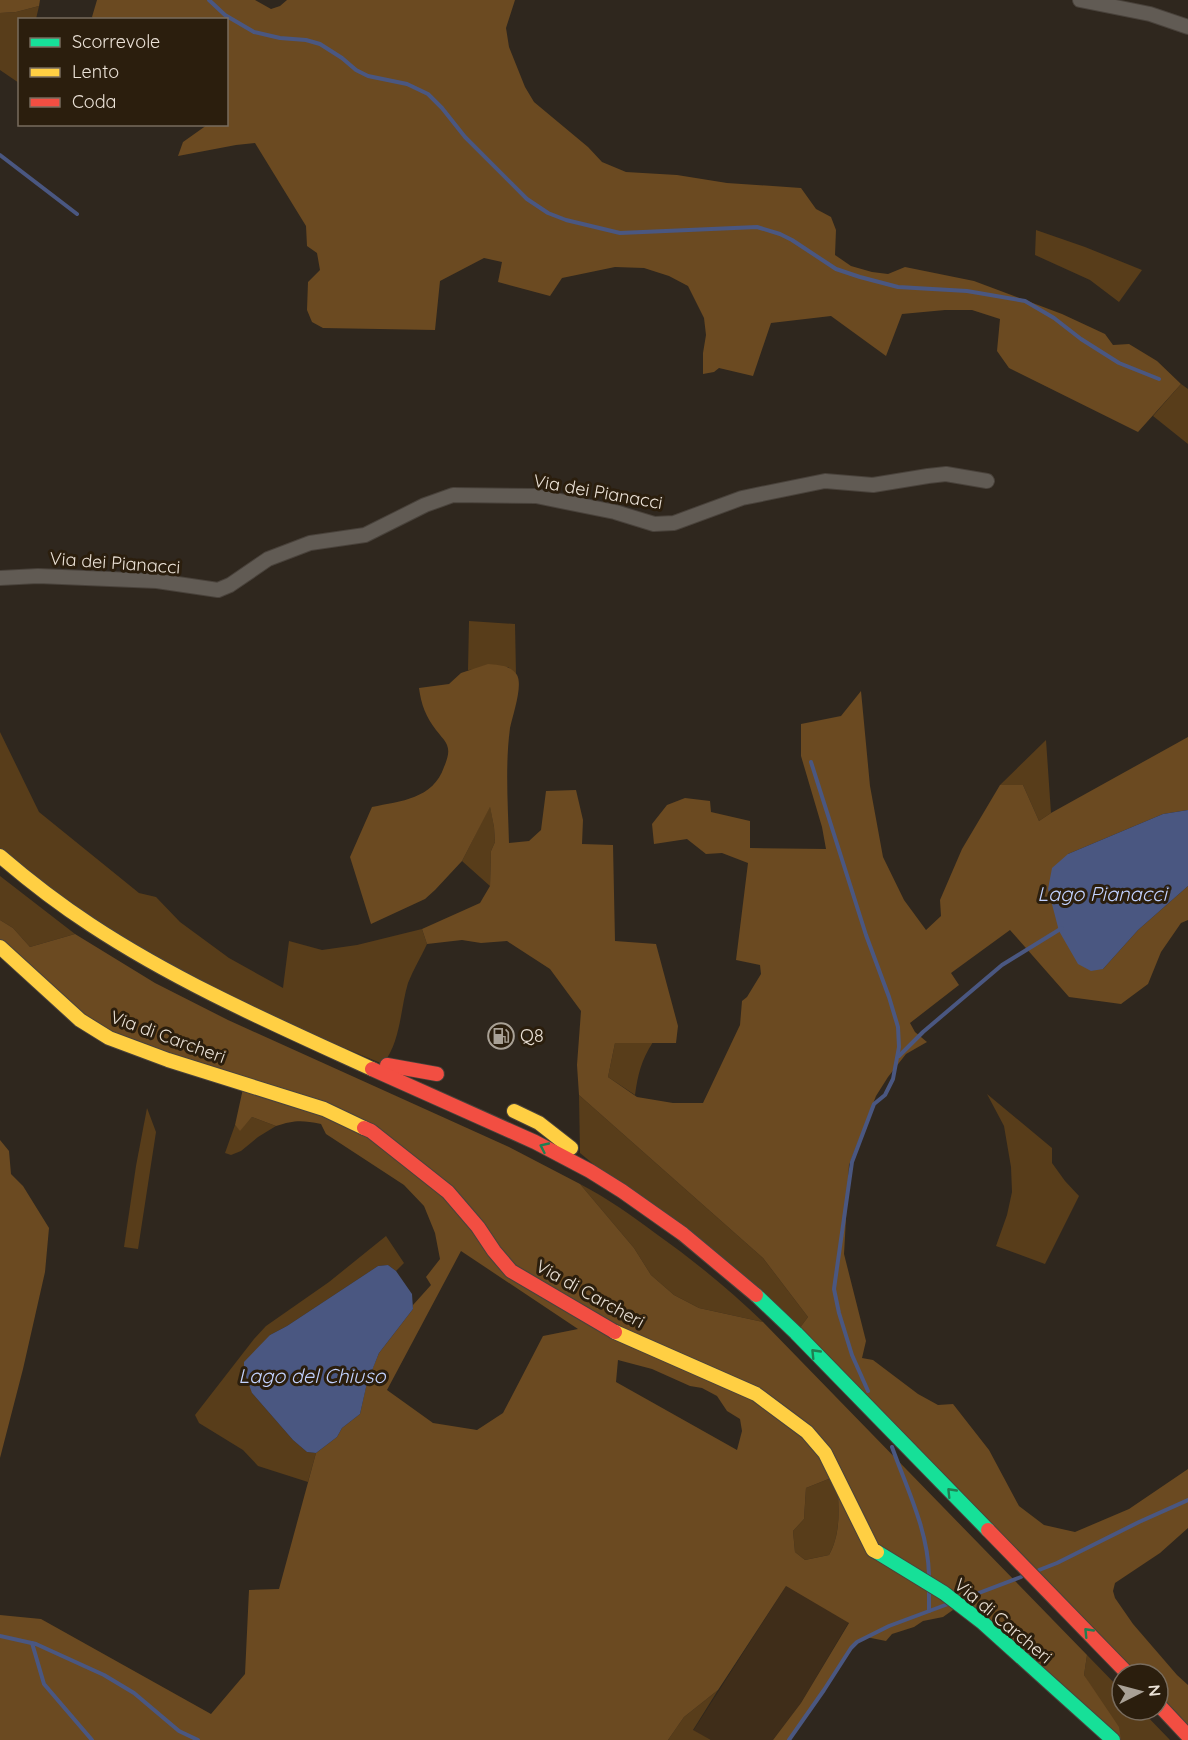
<svg xmlns="http://www.w3.org/2000/svg" width="1188" height="1740" font-family="Quicksand,sans-serif">
<style>
.built{fill:#3f2d19}
.green{fill:#583d1a}
.forest{fill:#6b4a21;fill-rule:evenodd}
.water{fill:#4a5781}
.lines{fill:none;stroke-linecap:round;stroke-linejoin:round}
.stream{stroke:#4a5781;stroke-width:4}
.street-casing{stroke:#49423b;stroke-width:16}
.fast-casing{stroke:#49423b;stroke-width:16}
.slow-casing{stroke:#49423b;stroke-width:16}
.jam-casing{stroke:#49423b;stroke-width:16}
.street{stroke:#615b54;stroke-width:14}
.fast{stroke:#16e098;stroke-width:14}
.slow{stroke:#ffcf43;stroke-width:14}
.jam{stroke:#f24e42;stroke-width:14}
.oneway{stroke:#207f52}
.labels{text-anchor:middle;stroke-width:6;stroke-linejoin:round;paint-order:stroke}
.street-label{font-size:18px;fill:#ebe2d7;stroke:#2b1e0d}
.poi-label{font-size:18px;fill:#ebe2d7;stroke:#2b1e0d;text-anchor:start}
.water-label{font-size:20px;font-style:italic;fill:#c2d2ff;stroke:#2b1e0d}
</style>
<rect width="100%" height="100%" fill="#2f271e"/>
<polygon class="built" points="786,1586 849,1622 801,1703 773,1740 711,1740 693,1731"/>
<g class="green">
<polygon points="39,6 36,19 20,20 19,83 0,70 0,13 16,12"/>
<polygon points="1036,230 1085,247 1142,270 1119,302 1090,280 1035,255"/>
<polygon points="1181,384 1188,389 1188,444 1153,416"/>
<polygon points="469,621 515,624 516,674 508,667 468,670"/>
<path d="M0 732 39 812 139 893 156 897 180 922 229 958 283 988 289 941 322 950 357 945 422 929 427 944C421 957 413 970 408 983 400 1010 401 1041 383 1064L192 985 0 856Z"/>
<polygon points="1046,740 1051,813 1039,821 1023,785 1000,785"/>
<polygon points="490,806 494,827 495,842 491,851 490,886 462,861"/>
<polygon points="0,876 75,934 30,947 13,928 0,920"/>
<path d="M653 1042C641 1061 638 1074 635 1095L608 1077 615 1043Z"/>
<polygon points="987,1094 1052,1148 1052,1163 1065,1181 1079,1196 1045,1264 996,1246 1007,1215 1012,1192 1011,1167 1004,1126"/>
<polygon points="579,1095 763,1258 808,1317 796,1333 580,1153"/>
<polygon points="147,1108 156,1132 138,1249 124,1247 136,1166"/>
<polygon points="252,1117 276,1126 258,1137 241,1151 231,1155 225,1153 235,1125 240,1130"/>
<path d="M580 1184C607 1198 631 1215 655 1233 693 1260 729 1289 763 1322L699 1308 674 1295 651 1275 634 1248Z"/>
<polygon points="386,1236 404,1263 396,1271 388,1265 378,1266 287,1326 270,1335 252,1393 293,1440 307,1452 316,1453 308,1482 258,1466 243,1450 199,1423 195,1415 254,1339 266,1326 329,1282"/>
<path d="M836 1476C839 1501 842 1532 829 1555L805 1560 795 1552 793 1531 804 1519 806 1488Z"/>
<polygon points="1087,1655 1122,1691 1122,1710 1141,1710 1170,1740 1121,1740 1084,1675"/>
<polygon points="718,1690 693,1730 711,1740 668,1740 684,1717"/>
</g>
<g class="forest">
<polygon points="0,0 40,0 39,6 16,12 0,13"/>
<polygon points="97,0 255,0 271,9 280,6 287,0 515,0 506,28 509,47 525,87 534,102 588,147 602,162 626,172 677,175 727,183 801,188 816,209 831,217 836,230 835,255 851,266 872,272 888,274 905,267 974,281 1062,314 1105,334 1113,345 1129,344 1157,361 1181,384 1138,432 1009,368 997,351 1000,319 972,310 945,310 902,314 886,356 831,316 771,323 753,376 719,368 714,372 703,374 703,353 706,335 704,318 688,286 669,276 644,268 615,267 562,278 550,296 498,282 502,262 484,258 440,281 435,330 323,328 312,322 307,310 308,282 320,270 317,253 307,246 306,226 255,143 236,145 178,156 183,142 207,125 226,124 226,20 94,19 92,17"/>
<path d="M488 664C498 665 511 665 517 675 523 686 513 714 510 728 505 766 508 805 509 843L529 841 541 830 546 791 576 790 583 820 582 844 613 845 615 941 656 944 678 1026 676 1043H615L608 1077 637 1097 673 1103H703L740 1025 742 1001 747 997 761 974 760 965 736 960 748 863 722 853 706 854 687 839 654 844 652 824 667 805 685 798 710 801 711 812 750 821V848L826 849 822 827 801 756V724L841 716 861 691 870 786 883 857 904 900 926 930 941 916 940 900 962 849 1000 785H1023L1039 821 1051 813 1188 737V810L1163 814 1068 854 1103 969 1138 930 1188 886V920L1181 923 1161 952 1148 984 1121 1004 1069 997 1010 930 951 973 959 985 910 1023 915 1032 927 1042 906 1054 888 1077 876 1096 849 1165 844 1254 866 1341 862 1358 873 1360 918 1394 938 1405 953 1404 989 1450 1019 1506 1044 1525 1075 1532 1129 1509 1188 1469V1528L1160 1553 1115 1583 1113 1591 1115 1598 1133 1624 1177 1675 1188 1685V1736L1158 1704V1674H1128L796 1333 808 1317 763 1258 579 1095 577 1065 581 1011 550 969 507 941 481 943 462 940 427 944 422 929 480 903 490 886 491 851 495 842 494 827 490 807 462 861 435 890 425 899 371 924 350 857 372 807C401 801 433 799 444 767 447 760 450 752 447 745 445 740 439 734 436 730 426 717 421 704 419 688L449 684 461 673Z"/>
<path d="M0 920 13 928 30 947 75 934 155 983 228 1020 509 1147 580 1184 634 1248 651 1275 674 1295 699 1308 763 1322 1087 1655 1084 1675 1119 1727 1121 1740 960 1605 943 1617 923 1621 914 1627 892 1634 886 1641 866 1637 851 1648 824 1690 789 1740H773L801 1703 849 1623 786 1586 718 1690 684 1717 668 1740H0V1615L41 1619 211 1714 245 1674 249 1590 279 1589 316 1453 337 1437 342 1428 360 1414 367 1382 379 1353 413 1309V1305L431 1285 426 1277 440 1259 435 1233 424 1206 404 1185 326 1134 321 1124C302 1120 294 1120 276 1126L252 1117 240 1131 235 1125 244 1084 109 1038 0 947ZM461 1251 578 1329 543 1336 503 1413 477 1430 433 1423 387 1390ZM618 1360 652 1369 690 1386 702 1388 717 1396 727 1411 740 1419 742 1431 737 1450 616 1382ZM836 1476C839 1502 842 1532 829 1555L805 1560 795 1552 793 1531 804 1519 806 1488Z"/>
<polygon points="0,1140 9,1151 11,1174 23,1186 49,1228 45,1272 23,1369 0,1458"/>
</g>
<g class="water">
<polygon points="1188,810 1188,886 1138,930 1103,969 1091,971 1078,964 1059,931 1048,889 1052,868 1068,854 1163,814"/>
<polygon points="388,1265 396,1271 412,1294 413,1309 379,1353 367,1383 360,1414 342,1428 337,1437 316,1453 307,1452 293,1440 252,1393 244,1371 244,1362 270,1335 287,1326 378,1266"/>
</g>
<g class="lines">
<g class="stream">
<polyline points="209,0 225,15 254,32 280,38 306,40 320,44 342,58 356,70 368,76 407,84 428,94 442,108 465,137 527,199 548,213 566,220 620,233 757,227 780,234 792,240 836,269 860,277 898,287 967,291 1025,301 1054,318 1081,339 1119,363 1159,379"/>
<polyline points="0,155 77,214"/>
<polyline points="811,762 839,850 866,935 889,997 898,1027 899,1047 893,1079 885,1095 874,1104 852,1162 834,1289 839,1313 852,1355 868,1391"/>
<polyline points="899,1056 923,1032 1002,965 1062,928"/>
<path d="M892 1447C907 1489 928 1530 929 1575"/>
<polyline points="1039,1570 1057,1563 1139,1522 1188,1500"/>
<polyline points="929,1591 929,1611"/>
<polyline points="963,1599 1021,1577"/>
<polyline points="0,1636 36,1644 104,1675 134,1693 179,1731 198,1740"/>
<polyline points="32,1643 44,1684 92,1740"/>
<polyline points="789,1740 824,1690 851,1648 857,1642 889,1626 948,1604"/>
</g>
<g class="street-casing">
<g id="street">
<polyline points="1080,0 1150,14 1188,27"/>
<polyline points="0,578 38,576 157,581 218,590 230,585 268,559 310,543 365,535 425,505 453,495 536,496 615,512 654,524 674,523 742,498 825,481 873,485 928,476 946,474 987,481"/>
</g>
</g>
<g class="fast-casing">
<g id="fast">
<polyline points="756,1295 796,1333 988,1530"/>
<polyline points="877,1552 944,1593 983,1623 1113,1740"/>
</g>
</g>
<g class="slow-casing">
<g id="slow">
<path d="M0 856C29 881 59 904 91 925 179 983 276 1025 372 1069"/>
<polyline points="0,947 80,1020 109,1038 168,1060 324,1109 364,1128"/>
<polyline points="514,1111 539,1123 571,1148"/>
<polyline points="615,1332 756,1394 807,1432 825,1453 873,1550 877,1552"/>
</g>
</g>
<g class="jam-casing">
<g id="jam">
<polyline points="387,1065 437,1074"/>
<polyline points="372,1069 535,1142 590,1171 622,1191 683,1234 756,1295"/>
<polyline points="364,1128 371,1131 448,1192 478,1227 494,1251 511,1271 615,1332"/>
<polyline points="988,1530 1128,1674"/>
<polyline points="1158,1704 1188,1736"/>
</g>
</g>
<use href="#street" class="street"/>
<use href="#fast" class="fast"/>
<use href="#slow" class="slow"/>
<use href="#jam" class="jam"/>
</g>
<defs><path id="oneway-chevron" d="M-2-3.5L2.5 0L-2 3.5" fill="none" stroke-width="1.6" stroke-linecap="round" stroke-linejoin="round" transform="scale(1.5)"/></defs>
<g class="oneway">
<use href="#oneway-chevron" transform="translate(544 1147) rotate(-155)"/>
<use href="#oneway-chevron" transform="translate(815 1353) rotate(-134)"/>
<use href="#oneway-chevron" transform="translate(951 1492) rotate(-134)"/>
<use href="#oneway-chevron" transform="translate(1088 1632) rotate(-134)"/>
</g>
<defs>
<g id="fuel-ring" transform="scale(1.35)"><circle r="9.5" fill="#2b1e0d" stroke="#a9a196" stroke-width="1.5"/><path d="M-5.5-6h7V0h2V4h1.3V-2.5L3-4.5l.8-.8L6-3V5H2.5V1h-1V6h-7ZM-4.2-4.7v3.2H.2V-4.7Z" fill="#a9a196"/></g>
</defs>
<g fill-rule="evenodd">
<use href="#fuel-ring" x="501" y="1036"/>
</g>
<g class="labels">
<g class="street-label">
<text transform="translate(598 492) rotate(10)" y="6">Via dei Pianacci</text>
<text transform="translate(115 563) rotate(4)" y="6">Via dei Pianacci</text>
<text transform="translate(168 1037) rotate(20)" y="6">Via di Carcheri</text>
<text transform="translate(590 1294) rotate(29)" y="6">Via di Carcheri</text>
<text transform="translate(1003 1621) rotate(40)" y="6">Via di Carcheri</text>
</g>
<g class="poi-label">
<text x="520" y="1042">Q8</text>
</g>
<g class="water-label">
<text x="1102" y="901">Lago Pianacci</text>
<text x="312" y="1383">Lago del Chiuso</text>
</g>
</g>
<rect x="18" y="18" width="210" height="108" fill="#2b1e0d" stroke="#786c5e" stroke-width="1.5"/>
<rect x="30" y="38" width="30" height="9" fill="#16e098" stroke="#786c5e" stroke-width="1.5"/>
<text x="72" y="48" font-size="18" fill="#ebe2d7">Scorrevole</text>
<rect x="30" y="68" width="30" height="9" fill="#ffcf43" stroke="#786c5e" stroke-width="1.5"/>
<text x="72" y="78" font-size="18" fill="#ebe2d7">Lento</text>
<rect x="30" y="98" width="30" height="9" fill="#f24e42" stroke="#786c5e" stroke-width="1.5"/>
<text x="72" y="108" font-size="18" fill="#ebe2d7">Coda</text>
<g transform="translate(1140 1692) rotate(84)"><circle r="28" fill="#2b1e0d" stroke="#786c5e" stroke-width="1.5"/>
<path d="M0-4.5L10 22L0 15L-10 22Z" fill="#a9a196"/>
<text y="-9" font-size="16" font-weight="bold" text-anchor="middle" fill="#ebe2d7">N</text>
</g>
</svg>
